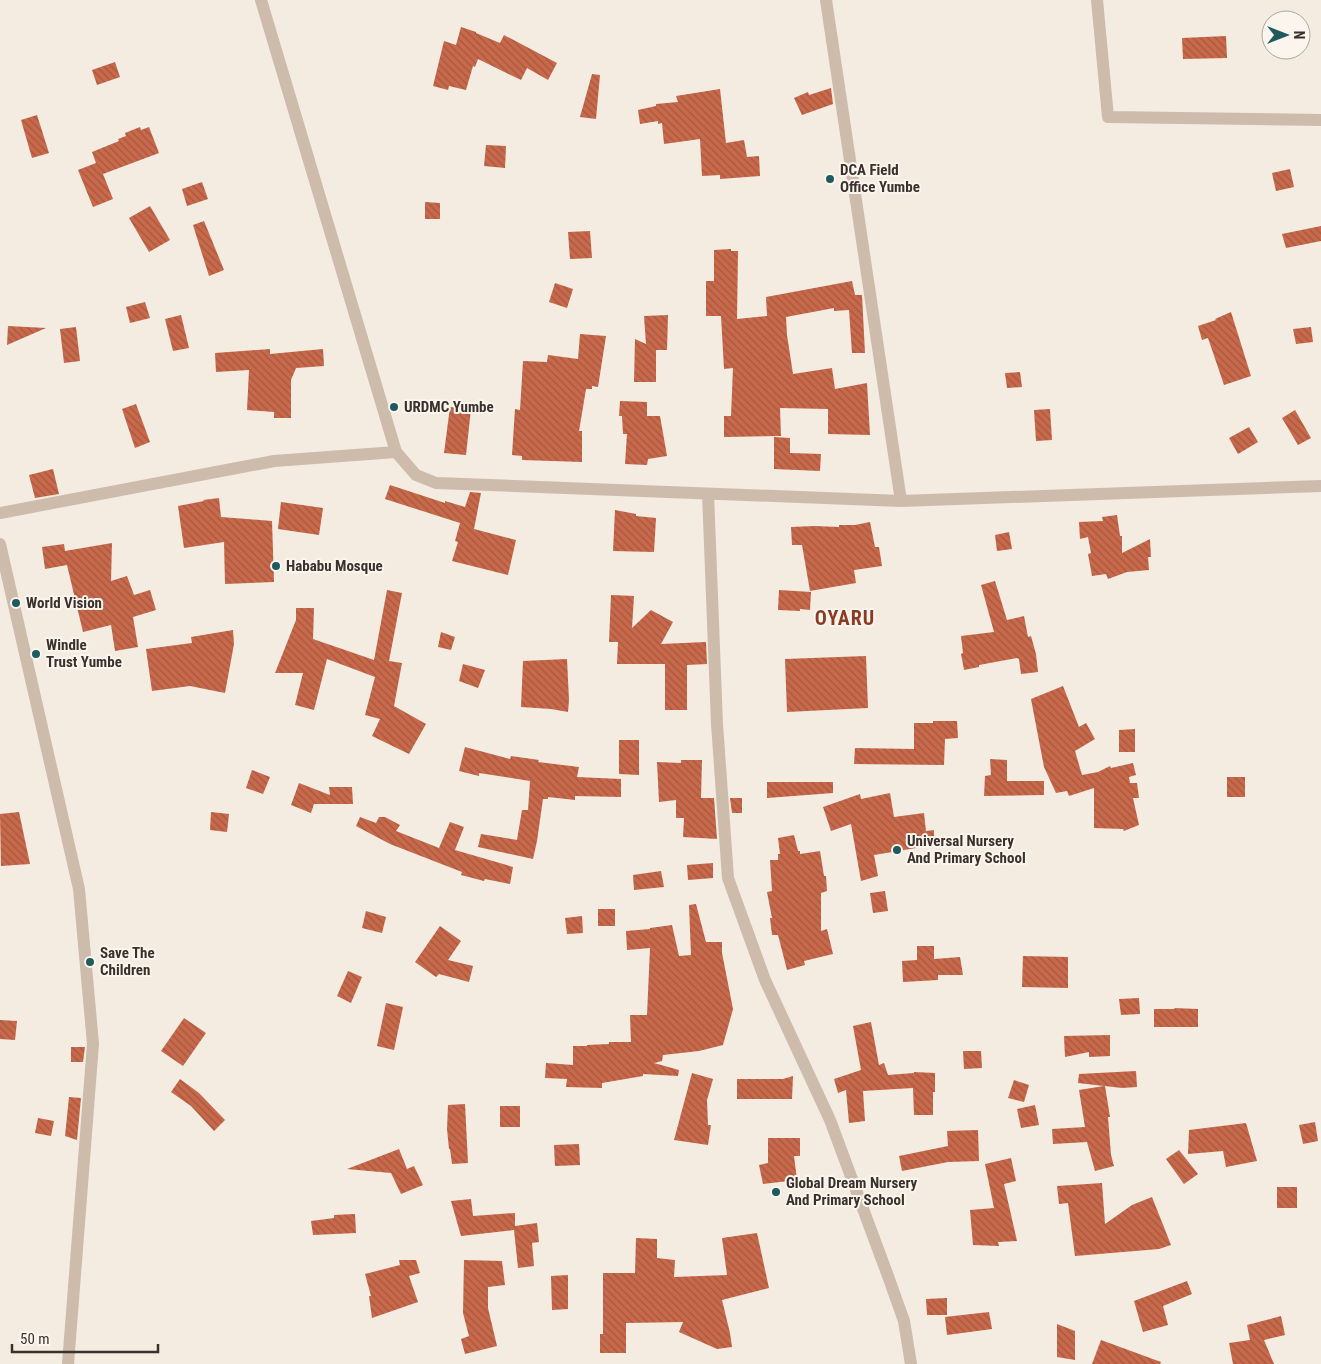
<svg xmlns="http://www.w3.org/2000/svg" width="1321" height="1364" font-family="'Roboto Condensed',sans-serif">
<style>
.building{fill:url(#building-back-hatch)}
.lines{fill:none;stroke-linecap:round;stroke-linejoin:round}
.street{stroke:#cdbbac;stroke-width:12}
.poi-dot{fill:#1f5a5e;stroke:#fbf5ee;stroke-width:2}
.labels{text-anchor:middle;stroke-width:4;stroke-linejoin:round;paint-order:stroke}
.poi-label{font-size:15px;font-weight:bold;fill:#3b302b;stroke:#fbf5ee;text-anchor:start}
.district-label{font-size:20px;font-weight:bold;letter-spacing:1px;fill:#8c3b22;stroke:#fbf5ee}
</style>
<defs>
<pattern id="building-back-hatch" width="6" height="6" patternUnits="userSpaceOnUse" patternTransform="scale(1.25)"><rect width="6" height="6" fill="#c8694b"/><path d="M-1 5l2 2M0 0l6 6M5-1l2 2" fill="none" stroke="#a4573f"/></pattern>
</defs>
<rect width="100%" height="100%" fill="#f4ebe1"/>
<g class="building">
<polygon points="461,27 476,32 476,33 500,43 504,35 557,63 548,80 527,68 521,80 478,59 475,67 473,66 466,90 449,86 448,90 433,86 444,41 456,45"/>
<polygon points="1226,36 1227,58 1183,59 1182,38"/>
<polygon points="115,62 120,77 97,85 92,70"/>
<polygon points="592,74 600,75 596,119 580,117"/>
<polygon points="831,88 833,104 802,115 794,98 808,92 809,95"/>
<polygon points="720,89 726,143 744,140 747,157 759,156 760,176 720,179 720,175 702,176 700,139 664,144 662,123 658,124 658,121 640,124 638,110 656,106 656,104 678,102 676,96"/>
<polygon points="37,115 49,153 32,158 21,120"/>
<polygon points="140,127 141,130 149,127 159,153 103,174 113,199 93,207 78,170 96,163 92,152 119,141 118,139 126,136 125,133"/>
<polygon points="486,145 506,146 505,168 484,166"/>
<polygon points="1290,169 1294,187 1276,191 1272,173"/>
<polygon points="202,182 208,199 187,206 182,189"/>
<polygon points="425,202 440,203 440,219 425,219"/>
<polygon points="150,206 170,240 149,252 129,218"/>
<polygon points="204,221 224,270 209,276 193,225"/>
<polygon points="1321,226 1321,241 1286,248 1282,234"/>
<polygon points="590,231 592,258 570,259 568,232"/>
<polygon points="731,249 731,251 738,251 737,319 767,316 766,297 852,281 855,295 862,295 865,353 852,353 849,310 834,311 834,308 786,317 787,335 793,374 832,368 835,389 867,383 870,435 828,434 828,409 780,408 781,436 724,437 724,416 731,416 733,368 724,369 721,316 706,316 706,281 714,281 714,250"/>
<polygon points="555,283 573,289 567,308 549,302"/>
<polygon points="145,302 150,318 130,323 126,307"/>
<polygon points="1231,312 1251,376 1224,385 1208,338 1202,340 1198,326 1216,320 1215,319"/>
<polygon points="181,315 189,348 173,351 165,319"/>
<polygon points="668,315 667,350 656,350 656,382 634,382 635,339 646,344 644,316"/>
<polygon points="8,326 46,328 7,345"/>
<polygon points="76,327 80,361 64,363 60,329"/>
<polygon points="1311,327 1313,342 1296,344 1293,329"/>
<polygon points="580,334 606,336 598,387 592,386 592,389 586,389 579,431 582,431 582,462 522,460 522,456 512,455 515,409 520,410 523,361 547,362 548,355 578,359"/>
<polygon points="270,349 270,354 323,349 324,366 296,368 291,380 291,418 274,418 274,412 247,410 249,370 216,372 215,353"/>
<polygon points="1020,372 1022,387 1007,388 1005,373"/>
<polygon points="620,401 647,402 647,416 660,416 667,456 648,459 647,465 625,464 627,434 623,434 622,416 619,416"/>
<polygon points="136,404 150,442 135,448 122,409"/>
<polygon points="450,407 471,409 466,455 444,453"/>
<polygon points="1050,409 1052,440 1036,441 1034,410"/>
<polygon points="1295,410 1311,438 1298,445 1282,418"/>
<polygon points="1249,427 1258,442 1238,454 1229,438"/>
<polygon points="774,437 790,438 790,453 821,454 820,471 774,469"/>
<polygon points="53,469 59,494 35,498 29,475"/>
<polygon points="390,485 445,503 445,501 465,507 470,492 481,493 474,529 516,540 508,575 452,561 458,542 455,541 460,523 385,499"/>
<polygon points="219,498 221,517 272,521 274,582 225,584 224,542 184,548 178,506 204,501 203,500"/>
<polygon points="281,502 323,508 319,535 278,529"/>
<polygon points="615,510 636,514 636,516 656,518 654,552 613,551"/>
<polygon points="1117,515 1120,536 1122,536 1122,553 1150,539 1151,557 1148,557 1149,570 1127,572 1108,579 1106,574 1092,576 1088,554 1091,553 1088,537 1080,539 1079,522 1103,521 1102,517"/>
<polygon points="870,522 875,547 879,547 882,566 854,570 856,583 810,591 802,545 792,545 791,527 815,526 839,527 839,525 855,525"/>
<polygon points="1009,532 1012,549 997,551 995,535"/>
<polygon points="112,543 111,581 127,576 134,595 150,590 156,610 133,617 138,647 115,651 111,625 83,632 67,565 45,569 42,547 64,544 65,551"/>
<polygon points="995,581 1007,620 1024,616 1028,637 1031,636 1036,654 1038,672 1021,674 1019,659 1017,658 979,665 979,667 964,670 961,654 963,653 961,636 994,632 981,585"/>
<polygon points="387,590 402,593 389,661 402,663 394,706 426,724 409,754 372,736 380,719 365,715 375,677 327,659 314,710 295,705 303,673 275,673 296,620 296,608 314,608 313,639 374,660"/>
<polygon points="779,590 811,592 810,610 800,609 800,611 778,610"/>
<polygon points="611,595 634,596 632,628 651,610 673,622 661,644 706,642 707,664 687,665 687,710 665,710 665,664 617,664 618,642 609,642"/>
<polygon points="233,630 234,644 225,693 190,686 152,691 146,649 192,643 191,637"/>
<polygon points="441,632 455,637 451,650 438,647"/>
<polygon points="866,656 868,708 787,712 785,659"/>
<polygon points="567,659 569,700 568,712 551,709 521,707 523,661"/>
<polygon points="463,664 485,670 478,688 459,681"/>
<polygon points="1063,686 1079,727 1086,723 1095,739 1075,751 1082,775 1098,772 1110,766 1111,768 1133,763 1136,775 1129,777 1130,783 1137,783 1139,798 1133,798 1139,825 1124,831 1123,829 1094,828 1094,788 1069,796 1067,791 1056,793 1044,767 1031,699"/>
<polygon points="933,721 957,721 958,738 945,739 944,765 854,764 855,748 914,749 914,723 933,723"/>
<polygon points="1135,729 1135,752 1119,752 1119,730"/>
<polygon points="619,740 639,740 639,775 619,774"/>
<polygon points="465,747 510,759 511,756 539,760 538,762 579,767 577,777 621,779 621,797 575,796 575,800 548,797 548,799 543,799 537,841 533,859 478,847 481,834 517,840 522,810 528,810 530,781 479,773 479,776 459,771"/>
<polygon points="990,759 1007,760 1007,781 1044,781 1044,795 984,796 985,776 991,775"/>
<polygon points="681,760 702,760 701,798 714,798 717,839 683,837 684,818 676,818 676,800 659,802 657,762 681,763"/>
<polygon points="252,770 270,777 263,794 246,788"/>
<rect x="1227" y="777" width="18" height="20"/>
<polygon points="767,782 833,782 833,793 767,798"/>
<polygon points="299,783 330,795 329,787 352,787 353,804 314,804 311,813 291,805"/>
<polygon points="890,793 894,817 924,813 926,831 934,830 934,845 874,855 878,876 861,881 851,824 831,831 823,807 860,794 861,799"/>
<polygon points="730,798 742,798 742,813 732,813"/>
<polygon points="19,812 30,864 1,866 0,814"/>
<polygon points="211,812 229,814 227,832 210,830"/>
<polygon points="360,817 376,823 379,817 385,817 400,825 396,831 439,848 450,822 464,827 455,850 513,867 510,884 485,879 484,881 461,875 462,872 390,844 356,826"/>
<polygon points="794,835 798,851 800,851 800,854 820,851 824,876 826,876 827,891 821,893 821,931 827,929 833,954 804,961 805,965 787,970 778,935 772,935 770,918 772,918 767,892 772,891 770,860 778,860 778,854 780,854 778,838"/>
<polygon points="713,863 713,878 688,880 687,865"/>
<polygon points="661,871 664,887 634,890 633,875"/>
<polygon points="885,891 888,911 873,913 870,893"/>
<polygon points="696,904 706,942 722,942 722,953 733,1009 723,1045 699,1051 663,1055 662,1061 654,1063 679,1070 678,1076 643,1074 643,1076 602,1083 602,1088 566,1087 567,1079 545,1078 546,1063 573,1065 573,1046 587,1046 587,1045 609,1044 609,1042 631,1042 630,1015 647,1015 650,948 627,950 626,931 650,929 650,928 672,925 679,956 691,955 689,905"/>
<rect x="598" y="909" width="17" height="17"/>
<polygon points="366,911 386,917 382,933 362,928"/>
<polygon points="582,916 583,933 567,934 565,918"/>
<polygon points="440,926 461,941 448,960 473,966 469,982 439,974 436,977 415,962"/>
<polygon points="917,946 934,946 934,959 960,957 963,975 938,975 938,980 903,982 902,961 917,960"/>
<polygon points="1023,956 1068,957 1068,988 1022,987"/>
<polygon points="348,971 362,977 351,1003 337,996"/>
<polygon points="1139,998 1140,1014 1121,1015 1119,999"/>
<polygon points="386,1003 403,1007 394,1050 377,1046"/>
<polygon points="1174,1008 1198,1009 1198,1027 1154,1027 1154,1009 1175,1009"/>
<polygon points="184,1018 206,1033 183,1066 161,1051"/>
<polygon points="0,1020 17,1021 15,1040 0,1039"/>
<polygon points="871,1022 879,1065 884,1063 888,1075 914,1073 914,1072 935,1073 935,1092 933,1092 933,1115 914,1115 913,1088 863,1091 865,1121 849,1123 846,1090 838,1093 834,1079 861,1070 853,1026"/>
<polygon points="1110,1035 1110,1056 1089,1057 1089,1052 1065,1057 1064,1036"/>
<polygon points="71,1047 85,1047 83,1062 71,1062"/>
<polygon points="963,1051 981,1051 982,1068 964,1069"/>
<polygon points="1136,1071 1137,1087 1122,1088 1105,1086 1110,1117 1108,1117 1111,1155 1114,1166 1095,1171 1087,1142 1053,1144 1052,1129 1085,1127 1079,1090 1104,1086 1078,1083 1079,1074"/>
<polygon points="692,1073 713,1079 707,1100 708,1125 711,1125 708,1145 674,1140"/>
<polygon points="793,1076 792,1099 737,1099 737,1079 783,1079"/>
<polygon points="180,1079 199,1093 225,1120 214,1131 191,1106 171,1092"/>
<polygon points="1014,1080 1029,1085 1024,1102 1008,1098"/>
<polygon points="69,1097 81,1098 77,1140 65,1136"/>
<polygon points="465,1104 468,1163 452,1164 450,1149 449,1149 447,1129 448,1105"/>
<polygon points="1035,1105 1039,1125 1021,1128 1017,1109"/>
<rect x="500" y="1106" width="20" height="21"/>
<polygon points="38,1118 54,1121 51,1136 35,1133"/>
<polygon points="1315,1122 1318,1141 1303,1144 1299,1125"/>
<polygon points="1246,1123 1257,1161 1226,1167 1223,1151 1188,1154 1189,1130"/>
<polygon points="978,1130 979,1161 948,1162 902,1171 899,1156 948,1146 947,1131"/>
<polygon points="768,1138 800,1138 800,1156 794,1156 797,1180 763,1184 759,1165 768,1163"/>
<polygon points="579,1144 580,1165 555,1166 554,1145"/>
<polygon points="399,1149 407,1169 414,1166 423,1185 401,1194 391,1173 347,1169"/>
<polygon points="1179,1150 1198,1174 1184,1184 1166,1159"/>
<polygon points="1011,1158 1016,1181 1004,1184 1017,1241 998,1242 999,1246 973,1245 970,1210 994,1208 985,1164"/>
<polygon points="1102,1183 1105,1224 1132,1205 1152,1197 1171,1245 1159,1249 1075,1256 1068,1203 1059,1204 1057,1186"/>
<rect x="1277" y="1187" width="20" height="21"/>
<polygon points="471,1199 473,1216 515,1213 515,1226 537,1223 539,1242 532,1243 534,1266 518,1268 514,1230 461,1236 451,1201"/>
<polygon points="355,1214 356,1233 313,1235 311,1221 334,1218 334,1215"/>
<polygon points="757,1233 769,1288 722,1300 730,1333 732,1347 717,1349 679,1332 683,1322 626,1323 626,1353 600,1353 600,1334 603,1334 603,1273 635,1273 636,1238 657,1239 657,1258 675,1260 674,1277 727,1275 722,1238"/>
<polygon points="399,1260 416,1260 420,1273 409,1276 418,1302 372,1318 369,1296 371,1296 365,1274 400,1265"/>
<polygon points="464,1260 502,1261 505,1285 488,1287 488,1308 497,1346 465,1354 461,1339 469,1336 463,1313"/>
<polygon points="568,1275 568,1309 552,1310 551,1276"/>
<polygon points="1187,1281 1192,1294 1163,1306 1168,1325 1143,1332 1134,1301"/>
<polygon points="947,1298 947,1315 927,1315 926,1299"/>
<polygon points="989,1312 992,1329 947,1335 945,1317"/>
<polygon points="1281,1316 1285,1335 1264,1340 1274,1364 1233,1364 1229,1343 1250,1340 1247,1325"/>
<polygon points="1057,1324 1075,1331 1075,1360 1057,1357"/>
<polygon points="1101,1340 1161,1362 1160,1364 1092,1364"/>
</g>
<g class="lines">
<g class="street">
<polyline points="261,0 396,452 416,475 436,483 901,501 1321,486"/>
<polyline points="826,0 901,501"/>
<polyline points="1097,0 1108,117 1321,120"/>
<polyline points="708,494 717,724 728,878 765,980 830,1120 888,1276 904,1321 911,1364"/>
<polyline points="0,513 274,461 396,452"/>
<polyline points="0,544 79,889 93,1044 68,1364"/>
</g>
</g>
<g class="poi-dot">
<circle cx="830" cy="179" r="5"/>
<circle cx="394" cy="407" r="5"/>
<circle cx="276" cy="566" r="5"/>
<circle cx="16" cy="603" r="5"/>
<circle cx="36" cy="654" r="5"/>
<circle cx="897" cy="850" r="5"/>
<circle cx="90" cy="962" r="5"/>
<circle cx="776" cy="1192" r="5"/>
</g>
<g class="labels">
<g class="poi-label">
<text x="840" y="175">DCA Field<tspan x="840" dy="17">Office Yumbe</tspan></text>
<text x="404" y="412">URDMC Yumbe</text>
<text x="286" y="571">Hababu Mosque</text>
<text x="26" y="608">World Vision</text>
<text x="46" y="650">Windle<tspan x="46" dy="17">Trust Yumbe</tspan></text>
<text x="907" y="846">Universal Nursery<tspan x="907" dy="17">And Primary School</tspan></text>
<text x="100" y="958">Save The<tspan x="100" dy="17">Children</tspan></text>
<text x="786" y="1188">Global Dream Nursery<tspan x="786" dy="17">And Primary School</tspan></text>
</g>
<g class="district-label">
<text x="845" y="625">OYARU</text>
</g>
</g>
<g transform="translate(1286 35) rotate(90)"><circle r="24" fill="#fbf5ee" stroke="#aea6a0"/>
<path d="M0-4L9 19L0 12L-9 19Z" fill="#1f5a5e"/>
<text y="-8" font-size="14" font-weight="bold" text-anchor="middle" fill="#3b302b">N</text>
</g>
<path d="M12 1344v8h146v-8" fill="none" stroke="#3b302b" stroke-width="2.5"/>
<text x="20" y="1344" font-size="15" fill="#3b302b" stroke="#fbf5ee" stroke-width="4" paint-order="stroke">50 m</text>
</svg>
